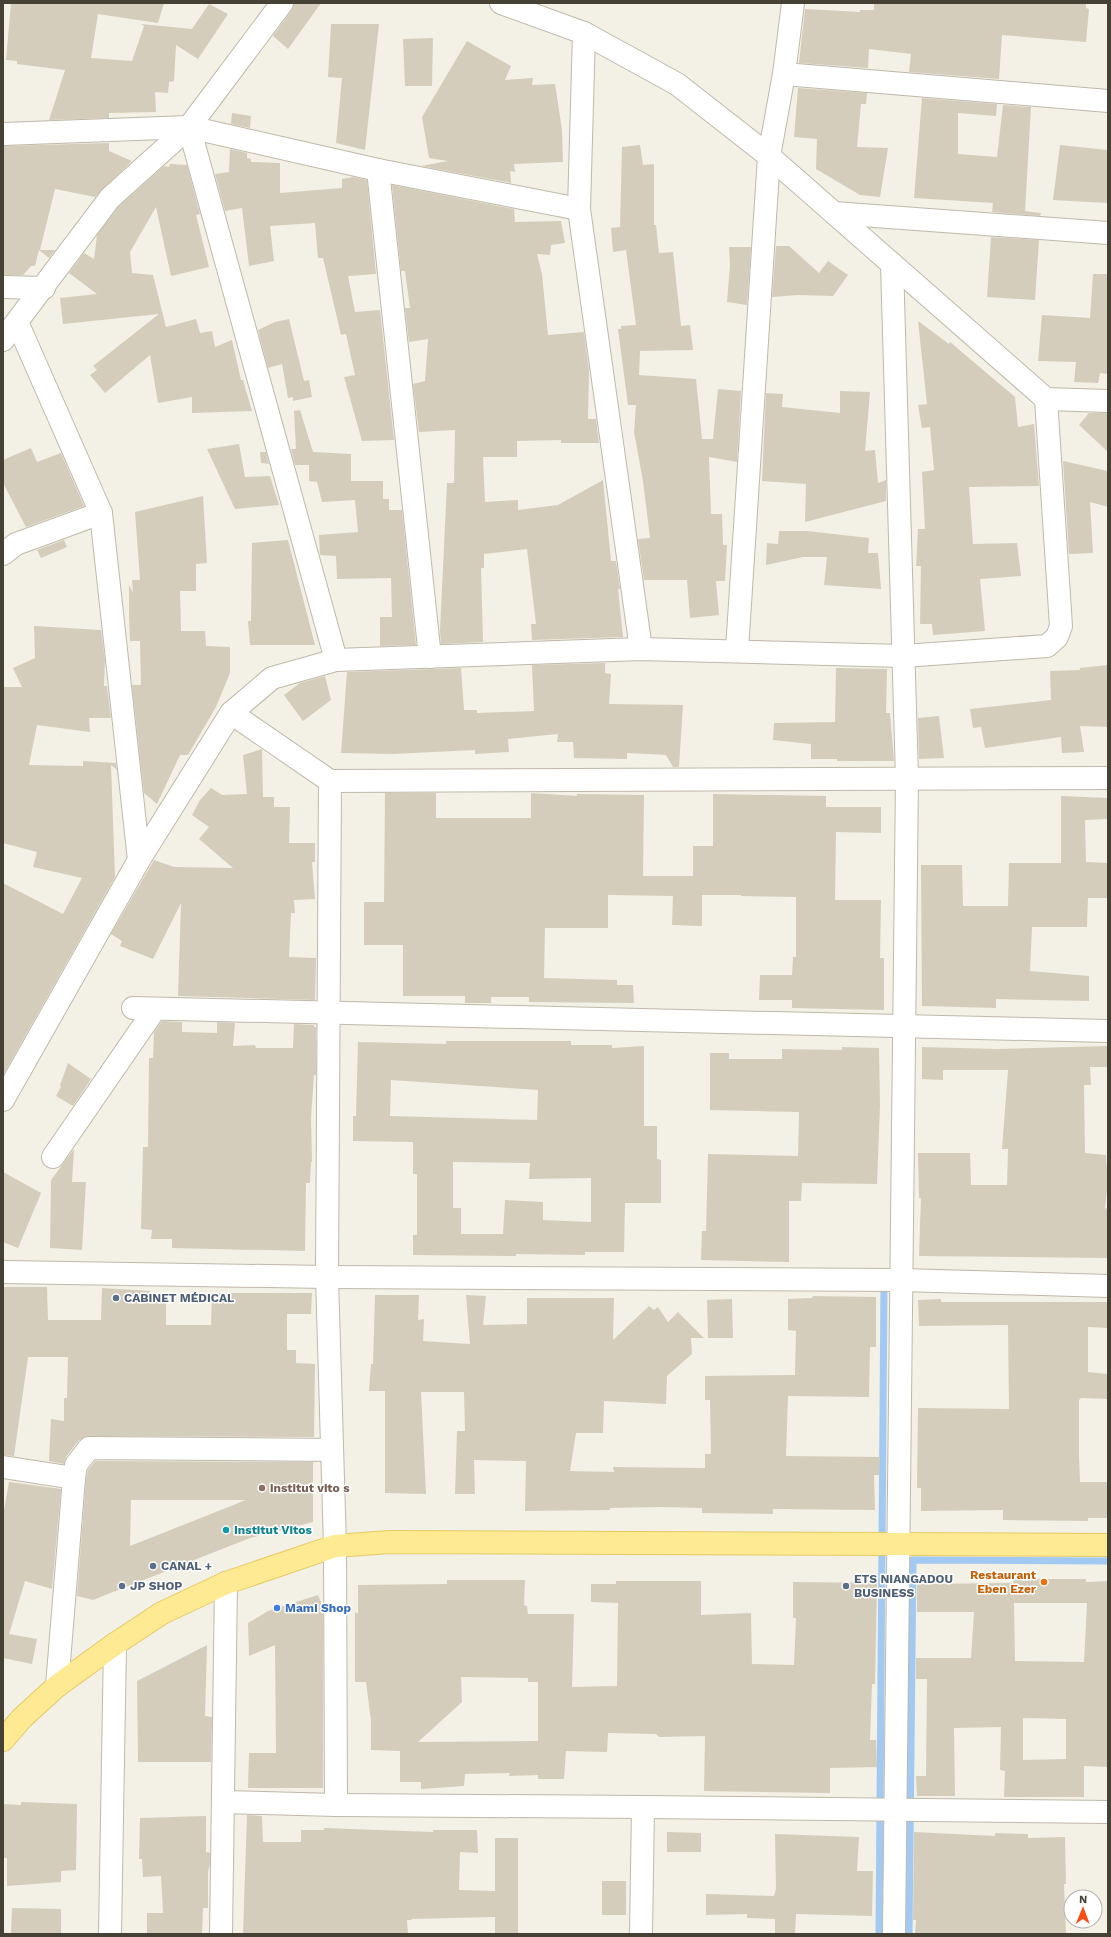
<svg xmlns="http://www.w3.org/2000/svg" width="1111" height="1937" font-family="'Work Sans',sans-serif">
<style>
.lines{fill:none;stroke-linecap:round;stroke-linejoin:round}
.stream{stroke:#a2c9f1;stroke-width:7}
.building{fill:#d5cdbb;fill-rule:evenodd}
.minor-casing{stroke:#bfb9a9;stroke-width:24}
.major-casing{stroke:#e4ca63;stroke-width:24}
.minor{stroke:#fff;stroke-width:22}
.major{stroke:#ffea94;stroke-width:22}
.service-dot{fill:#5c6f8a;stroke:#fff;stroke-width:1.5}
.education-dot{fill:#8d6e63;stroke:#fff;stroke-width:1.5}
.culture-dot{fill:#0f9aa8;stroke:#fff;stroke-width:1.5}
.food-dot{fill:#e8710a;stroke:#fff;stroke-width:1.5}
.shop-dot{fill:#3f7fe0;stroke:#fff;stroke-width:1.5}
.labels{text-anchor:middle;stroke-width:3;stroke-linejoin:round;paint-order:stroke}
.service-label{font-size:12px;font-weight:bold;fill:#4e5e75;stroke:#fff;text-anchor:start}
.education-label{font-size:12px;font-weight:bold;fill:#785e54;stroke:#fff;text-anchor:start}
.culture-label{font-size:12px;font-weight:bold;fill:#0d838f;stroke:#fff;text-anchor:start}
.food-label{font-size:12px;font-weight:bold;fill:#c56008;stroke:#fff;text-anchor:end}
.shop-label{font-size:12px;font-weight:bold;fill:#366cbe;stroke:#fff;text-anchor:start}
</style>
<rect width="100%" height="100%" fill="#f3f0e6"/>
<g class="lines">
<g class="stream">
<polyline points="879,1934 884,1284"/>
<polyline points="909,1934 913,1560 1108,1561"/>
</g>
</g>
<g class="building">
<polygon points="11,3 164,3 158,23 98,14 91,58 132,61 144,26 141,24 192,29 209,4 228,14 198,59 176,45 174,81 169,82 168,93 155,92 156,112 109,113 109,118 49,120 65,70 17,64 17,61 6,60"/>
<polygon points="294,3 321,3 288,49 273,36 292,10"/>
<polygon points="874,3 1086,3 1086,8 1089,9 1086,42 1002,35 999,79 909,72 911,54 869,49 868,68 799,63 805,9 860,12 860,10 874,10"/>
<polygon points="331,24 379,24 365,150 336,143 342,78 328,77"/>
<polygon points="433,38 432,86 405,86 403,39"/>
<polygon points="467,41 511,66 505,80 533,78 532,85 555,84 562,130 563,162 514,164 515,172 510,171 511,183 421,166 448,161 429,158 422,117"/>
<polygon points="798,88 867,93 866,104 861,104 857,147 888,148 880,197 860,195 816,169 817,139 794,137"/>
<polygon points="922,98 997,104 996,116 958,113 958,154 997,157 1003,105 1031,107 1025,211 1041,213 1040,216 992,212 993,203 914,198"/>
<polygon points="232,113 251,116 250,128 231,124"/>
<polygon points="109,143 109,151 132,161 95,197 55,189 40,250 55,250 49,258 39,250 35,266 31,266 23,275 3,275 3,146"/>
<polygon points="640,145 643,165 654,164 654,225 656,225 659,253 673,252 681,326 690,325 693,350 640,351 639,375 696,379 702,439 713,439 718,389 741,391 737,462 709,457 711,514 722,514 723,545 727,545 725,581 716,581 719,615 690,618 687,580 644,580 638,539 650,538 643,481 634,432 636,405 628,405 618,329 621,329 621,326 636,325 626,250 613,252 611,228 620,227 622,147"/>
<polygon points="1060,145 1108,150 1108,203 1053,200"/>
<polygon points="230,149 247,153 247,158 251,159 251,162 280,163 280,193 342,188 342,179 353,177 367,180 376,274 348,276 355,312 380,310 394,440 362,441 344,377 355,375 346,334 341,335 323,258 318,258 315,223 270,226 274,261 249,266 242,208 225,211 215,174 229,172"/>
<polygon points="170,164 187,165 200,214 196,215 209,267 171,276 156,207 130,252 132,273 153,275 166,327 196,319 200,333 212,331 215,347 232,340 241,380 243,380 252,411 192,413 192,397 158,403 150,355 105,393 90,375 97,370 93,366 159,314 63,324 60,298 97,294 69,273 84,253 94,259 97,235 119,206 164,166 169,167"/>
<polygon points="392,185 514,209 515,222 561,221 565,243 551,245 550,255 537,254 542,274 548,335 584,332 589,371 588,419 596,419 599,443 561,443 561,440 517,441 517,457 483,457 485,502 518,500 518,510 558,505 603,480 611,561 616,561 620,589 618,589 623,637 532,640 531,624 536,624 527,549 484,554 484,568 481,568 483,642 441,644 440,631 447,483 454,483 455,430 419,432 413,384 425,381 428,339 409,342 405,308 410,308 405,271 401,271"/>
<polygon points="991,237 1039,240 1035,300 987,297"/>
<polygon points="776,246 789,246 819,273 828,261 848,275 833,296 798,295 772,297"/>
<polygon points="729,247 751,247 747,305 727,302 730,265"/>
<polygon points="1093,274 1108,274 1108,374 1100,373 1098,383 1074,382 1076,362 1038,361 1042,315 1090,318"/>
<polygon points="289,319 304,381 309,380 312,397 293,401 293,397 288,398 282,364 268,368 258,330 275,322"/>
<polygon points="918,321 949,344 950,342 1015,397 1018,427 1034,424 1039,486 969,487 973,544 1017,543 1021,576 980,579 985,631 933,635 932,624 920,624 921,566 916,566 918,529 925,529 922,472 934,470 930,427 922,428 918,405 927,404"/>
<polygon points="840,391 870,392 865,451 875,450 878,483 886,480 886,501 805,522 806,484 762,481 766,393 783,394 782,407 840,413"/>
<polygon points="300,410 313,452 351,454 351,481 383,481 383,499 389,499 389,510 402,510 416,645 380,646 380,617 392,617 391,578 337,579 336,556 320,555 319,535 358,532 355,500 322,502 317,482 309,481 309,465 295,465 291,449 296,449 294,411"/>
<polygon points="1089,413 1108,413 1108,452 1079,425"/>
<polygon points="239,444 245,477 270,476 279,505 235,509 207,449"/>
<polygon points="31,448 37,462 61,453 84,506 26,527 3,483 3,460"/>
<polygon points="260,452 266,452 269,464 261,463"/>
<polygon points="1063,461 1108,471 1108,507 1090,502 1093,553 1069,554"/>
<polygon points="203,496 207,563 196,564 196,591 180,591 181,631 205,631 206,646 230,647 230,673 216,707 188,755 180,755 157,804 144,793 132,685 141,685 140,641 130,641 129,616 129,585 133,593 132,580 140,580 135,512"/>
<polygon points="779,531 807,531 869,538 868,553 878,553 881,589 824,585 827,557 803,557 766,565 767,543 778,544"/>
<polygon points="64,540 67,547 41,558 37,550"/>
<polygon points="288,540 315,645 250,645 248,621 251,621 252,543"/>
<polygon points="34,626 101,630 105,660 104,686 107,686 111,718 89,718 90,732 37,725 29,765 83,766 83,761 116,763 117,770 111,765 115,877 3,1075 3,883 63,914 82,878 33,867 37,852 3,843 3,687 22,687 13,668 35,658"/>
<polygon points="605,663 605,673 611,674 609,704 683,705 679,767 673,767 666,755 627,753 627,759 574,758 573,742 557,742 558,734 508,739 509,752 475,754 475,750 393,754 341,753 347,672 461,668 464,710 477,710 477,713 534,711 532,665"/>
<polygon points="1108,665 1108,727 1080,726 1084,752 1062,753 1061,737 985,748 981,727 973,728 970,709 1051,700 1050,671 1080,670 1080,668"/>
<polygon points="836,668 887,669 886,713 890,713 894,761 837,761 837,759 811,759 811,744 773,740 774,723 835,722"/>
<polygon points="325,676 331,700 303,721 284,695 300,683"/>
<polygon points="939,716 944,758 919,759 918,718"/>
<polygon points="262,749 263,797 274,797 274,807 290,807 289,843 315,843 315,862 312,862 315,899 294,900 295,913 291,913 289,957 316,958 315,1000 178,996 181,903 153,959 120,946 122,941 111,934 154,860 174,867 233,868 199,839 209,827 192,815 200,800 211,788 222,795 247,794 243,755"/>
<polygon points="385,793 436,793 436,818 531,818 531,793 577,796 577,794 644,795 643,876 693,876 693,846 713,846 713,794 826,796 826,807 881,807 881,833 836,832 835,900 881,900 880,958 884,958 884,1010 792,1008 792,1000 759,1000 760,975 792,975 793,957 796,957 796,897 741,896 741,895 702,895 702,926 672,925 673,896 608,895 608,928 545,928 544,978 617,980 617,985 633,985 634,1003 529,1002 529,997 491,997 491,1003 465,1003 465,996 403,996 403,945 364,945 364,902 384,902"/>
<polygon points="1061,796 1108,798 1108,819 1085,820 1086,862 1108,863 1108,898 1088,898 1087,927 1032,927 1030,971 1089,976 1089,1001 996,999 996,1008 922,1006 921,865 962,865 963,906 1008,906 1009,863 1061,863"/>
<polygon points="162,1021 182,1022 182,1032 217,1033 217,1022 235,1023 233,1046 255,1045 256,1048 293,1048 294,1024 314,1025 314,1027 316,1027 316,1075 314,1075 311,1117 312,1162 311,1162 310,1183 306,1183 305,1251 172,1248 172,1239 151,1239 152,1230 141,1229 143,1147 148,1147 149,1058 153,1058 154,1032"/>
<path d="M446 1041H571V1045H612V1048L644 1046V1126H657V1159L661 1160V1203H625L624 1252H585V1255L516 1254V1256L413 1255V1235H417V1174H413V1142L353 1141V1116H356L358 1042 446 1044ZM391 1080 538 1090 537 1120 390 1116ZM453 1162 530 1163 529 1179 591 1178V1222L543 1220V1202L505 1200 503 1234H461V1208H453Z"/>
<polygon points="1108,1046 1108,1067 1090,1067 1091,1085 1084,1085 1085,1153 1106,1155 1108,1181 1105,1208 1108,1209 1108,1258 919,1256 921,1198 919,1198 918,1153 970,1153 971,1185 1007,1185 1008,1149 1002,1149 1008,1070 943,1070 943,1080 922,1079 922,1047 997,1049"/>
<polygon points="842,1047 879,1048 880,1105 877,1184 802,1183 801,1201 789,1201 789,1262 701,1260 702,1231 706,1231 708,1154 798,1156 799,1112 710,1110 710,1053 729,1053 729,1059 782,1059 782,1049 842,1050"/>
<polygon points="68,1063 91,1079 73,1106 56,1096 61,1087 60,1085"/>
<polygon points="74,1149 72,1182 86,1182 82,1250 50,1248 51,1180"/>
<polygon points="3,1172 41,1193 18,1248 3,1242"/>
<polygon points="3,1287 47,1287 48,1320 101,1320 102,1288 150,1291 150,1295 166,1296 166,1325 211,1325 212,1293 312,1293 311,1314 287,1314 287,1350 296,1350 296,1363 315,1364 314,1437 89,1436 79,1440 66,1457 64,1464 49,1461 51,1419 64,1421 64,1398 67,1398 68,1357 28,1357 14,1456 3,1455"/>
<polygon points="375,1295 419,1295 418,1320 424,1319 423,1341 470,1344 466,1295 486,1296 483,1325 527,1324 527,1298 614,1298 613,1340 649,1306 654,1310 658,1307 668,1322 678,1312 704,1338 691,1338 692,1354 667,1376 666,1404 604,1401 603,1433 576,1433 570,1471 614,1472 613,1467 705,1468 705,1454 711,1454 710,1400 705,1400 705,1376 795,1375 796,1331 788,1330 788,1299 812,1298 813,1296 876,1297 876,1347 870,1347 869,1397 788,1396 786,1456 880,1457 879,1475 874,1475 875,1510 773,1509 773,1514 702,1513 702,1508 661,1507 610,1508 610,1510 525,1511 526,1461 474,1460 475,1494 455,1494 457,1431 465,1431 464,1392 421,1392 426,1494 385,1493 385,1391 369,1391 371,1364 373,1364"/>
<polygon points="732,1299 733,1338 708,1338 707,1300"/>
<polygon points="941,1299 941,1302 1108,1302 1108,1328 1088,1327 1088,1372 1108,1374 1108,1399 1081,1398 1079,1400 1079,1457 1080,1482 1108,1482 1108,1518 1088,1518 1088,1521 1003,1520 1003,1510 921,1511 921,1488 917,1488 918,1408 1009,1409 1008,1325 919,1326 918,1300"/>
<path d="M95 1461 313 1462V1522L250 1538 93 1600 77 1596 86 1479 88 1470ZM131 1500H246L130 1546Z"/>
<polygon points="9,1482 61,1489 52,1589 25,1581 9,1634 37,1639 32,1664 3,1658 3,1516"/>
<path d="M1013 1579H1086V1582L1108 1581V1767L1084 1766V1797H1004L1005 1771 1000 1770 1001 1727 954 1728 955 1796H917L916 1776H926L927 1679H916V1658H971L974 1612H917V1584L1013 1583ZM1014 1603H1087L1084 1662 1015 1661ZM1023 1718 1066 1719V1759L1023 1760Z"/>
<path d="M447 1580H525L524 1605 527 1606 528 1614H574L572 1687 617 1686 618 1603 591 1602V1584H616V1581H701V1615L751 1613 752 1664 794 1665 796 1618H793V1582L877 1583 875 1684H872L870 1740H876L877 1767 830 1768V1793L704 1791 705 1736 659 1737 656 1734 608 1733 607 1752 566 1751 564 1779H538V1775L509 1776 510 1773 465 1774 464 1786 421 1789V1782H400V1751L371 1750V1721L366 1682H355V1612L358 1614V1585L447 1584ZM461 1677 528 1678V1682H538V1741L418 1742 462 1702Z"/>
<polygon points="318,1595 323,1607 323,1788 248,1788 249,1753 276,1753 275,1645 249,1656 248,1623 268,1611"/>
<polygon points="207,1645 205,1716 212,1717 211,1762 138,1762 137,1681"/>
<polygon points="21,1802 77,1804 76,1870 61,1871 61,1882 7,1886 7,1858 3,1858 3,1804 21,1805"/>
<polygon points="247,1815 262,1816 263,1842 301,1842 301,1830 324,1830 324,1828 433,1832 433,1830 477,1830 478,1853 460,1852 459,1890 495,1891 495,1838 518,1838 518,1934 495,1934 495,1917 411,1919 412,1920 407,1920 408,1934 243,1934"/>
<polygon points="206,1816 206,1852 210,1853 210,1863 208,1872 208,1908 203,1908 202,1934 147,1934 147,1913 163,1913 161,1876 143,1877 142,1859 139,1859 140,1818"/>
<polygon points="667,1832 701,1833 701,1852 667,1852"/>
<polygon points="914,1832 995,1836 995,1833 1028,1834 1028,1838 1065,1837 1066,1884 1064,1884 1066,1934 915,1934 916,1920 913,1920"/>
<polygon points="775,1834 859,1837 857,1871 873,1871 872,1916 796,1914 795,1934 775,1934 775,1919 747,1918 747,1914 706,1915 706,1894 774,1896 776,1889"/>
<rect x="602" y="1881" width="24" height="34"/>
<polygon points="12,1908 61,1909 61,1934 11,1934"/>
</g>
<g class="lines">
<g class="minor-casing">
<g id="minor">
<polyline points="501,3 584,33 677,84 769,156 1046,399 1108,401"/>
<polyline points="584,33 579,209 641,649"/>
<polyline points="784,74 1108,101"/>
<polyline points="189,127 336,660"/>
<polyline points="3,134 189,127 378,170 579,209"/>
<polyline points="378,170 430,657"/>
<polyline points="834,213 1108,233"/>
<polyline points="892,264 907,778 894,1934"/>
<polyline points="3,287 44,288"/>
<polyline points="3,340 110,198 189,127 282,3"/>
<polyline points="101,513 139,860"/>
<polyline points="3,554 16,544 101,513 17,322"/>
<polyline points="737,650 769,156 784,74 793,3"/>
<polyline points="231,713 330,781 1108,778"/>
<polyline points="330,781 327,1277 335,1546 336,1805"/>
<polyline points="133,1008 1108,1031"/>
<polyline points="3,1100 139,860 231,713 272,678 336,660 641,649 903,656 1047,646 1057,637 1061,626 1046,399"/>
<polyline points="53,1157 155,1009"/>
<polyline points="3,1272 327,1277 902,1280 1108,1286"/>
<polyline points="3,1467 74,1478"/>
<polyline points="57,1686 74,1478 76,1465 89,1448 332,1450"/>
<polyline points="223,1802 336,1805 643,1807 1108,1812"/>
<polyline points="110,1934 115,1644"/>
<polyline points="221,1934 226,1583"/>
<polyline points="641,1934 643,1807"/>
</g>
</g>
<g class="major-casing">
<polyline id="major" points="3,1740 22,1718 57,1686 115,1644 162,1613 226,1583 335,1546 390,1542 1108,1545"/>
</g>
<use href="#minor" class="minor"/>
<use href="#major" class="major"/>
</g>
<g class="service-dot">
<circle cx="116" cy="1298" r="4"/>
<circle cx="153" cy="1566" r="4"/>
<circle cx="122" cy="1586" r="4"/>
<circle cx="846" cy="1586" r="4"/>
</g>
<circle class="education-dot" cx="262" cy="1488" r="4"/>
<circle class="culture-dot" cx="226" cy="1530" r="4"/>
<circle class="food-dot" cx="1044" cy="1582" r="4"/>
<circle class="shop-dot" cx="277" cy="1608" r="4"/>
<g class="labels">
<g class="service-label">
<text x="124" y="1302">CABINET MÉDICAL</text>
<text x="161" y="1570">CANAL +</text>
<text x="854" y="1583">ETS NIANGADOU<tspan x="854" dy="14">BUSINESS</tspan></text>
<text x="130" y="1590">JP SHOP</text>
</g>
<g class="education-label">
<text x="270" y="1492">institut vito s</text>
</g>
<g class="culture-label">
<text x="234" y="1534">Institut Vitos</text>
</g>
<g class="food-label">
<text x="1036" y="1579">Restaurant<tspan x="1036" dy="14">Eben Ezer</tspan></text>
</g>
<g class="shop-label">
<text x="285" y="1612">Mami Shop</text>
</g>
</g>
<rect width="1111" height="1937" fill="none" stroke="#464135" stroke-width="8"/>
<g transform="translate(1083 1909) rotate(1)"><circle r="19" fill="#ffffff" stroke="#b5b3ae"/>
<path d="M0-3L7 15L0 10L-7 15Z" fill="#fb4d15"/>
<text y="-6" font-size="11" font-weight="bold" text-anchor="middle" fill="#464135">N</text>
</g>
</svg>
